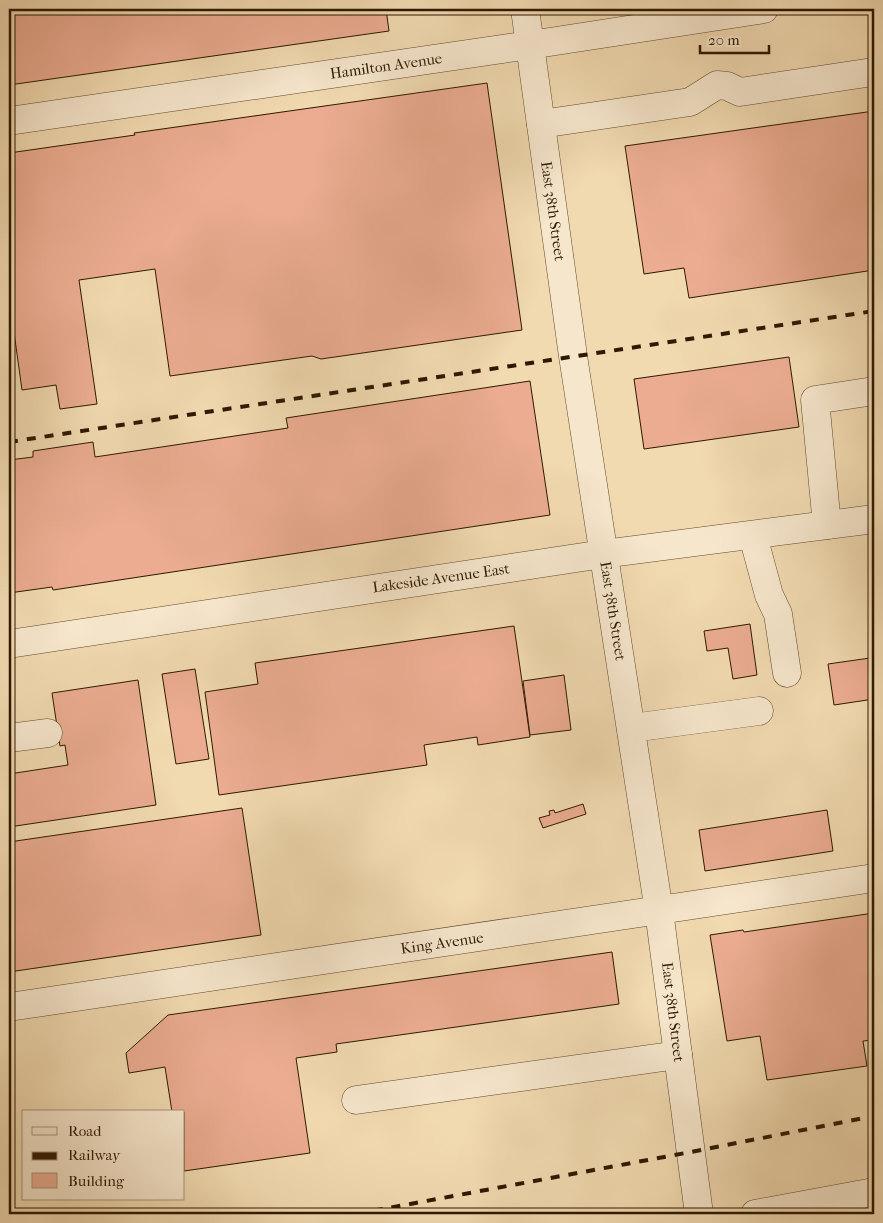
<svg xmlns="http://www.w3.org/2000/svg" width="883" height="1223" font-family="'IM FELL French Canon',serif">
<style>
.building{fill:#ebac91;stroke:#2e1900}
.lines{fill:none;stroke-linecap:round;stroke-linejoin:round}
.minor-casing{stroke:#5f492c;stroke-width:29}
.minor{stroke:#f6e6cc;stroke-width:28}
.rail{stroke:#2e1900;stroke-width:4;stroke-dasharray:9 9;stroke-linecap:butt}
.labels{text-anchor:middle;stroke-width:5;stroke-linejoin:round;paint-order:stroke}
.street-label{font-size:15px;fill:#2e1900;stroke:#f6e6cc}
</style>
<rect width="100%" height="100%" fill="#f1d9b0"/>
<filter id="stains"><feTurbulence type="fractalNoise" baseFrequency=".004" numOctaves="4"/><feColorMatrix values="0 0 0 0 .2 0 0 0 0 .09 0 0 0 0 .02 0 0 0 .5 -.17"/></filter>
<radialGradient id="worn" r=".72"><stop offset=".6" stop-color="#630" stop-opacity="0"/><stop offset="1" stop-color="#630" stop-opacity=".3"/></radialGradient>
<g class="building">
<polygon points="9,9 386,9 389,31 9,85"/>
<polygon points="487,83 522,330 321,359 312,356 170,376 155,269 79,280 97,404 60,409 56,385 22,390 9,296 9,153 135,135 134,133"/>
<polygon points="874,111 874,270 689,298 684,268 644,274 625,146"/>
<polygon points="789,357 799,427 644,449 634,379"/>
<polygon points="530,381 550,515 53,590 52,587 9,593 9,460 33,457 33,451 93,442 95,457 288,428 286,418"/>
<polygon points="750,624 757,675 733,679 728,648 707,651 704,631"/>
<polygon points="514,626 530,737 478,745 477,737 424,745 427,765 219,795 205,692 258,684 255,663"/>
<polygon points="870,658 872,668 874,667 874,699 834,705 828,664"/>
<polygon points="195,669 209,759 176,764 162,674"/>
<polygon points="564,675 571,730 530,735 523,681"/>
<polygon points="138,680 156,805 9,827 9,774 68,765 65,745 60,746 52,693"/>
<polygon points="583,804 586,814 543,828 539,818 550,815 549,811 554,810 555,813"/>
<polygon points="242,808 261,935 9,972 9,842"/>
<polygon points="827,810 833,851 705,871 699,830"/>
<polygon points="874,913 874,1040 863,1041 867,1066 767,1080 760,1036 727,1041 710,935 743,930 744,932"/>
<polygon points="612,952 619,1004 336,1044 337,1052 296,1058 310,1153 184,1171 184,1112 172,1112 165,1067 129,1073 126,1053 168,1015"/>
</g>
<g class="lines">
<g class="minor-casing">
<g id="minor">
<polyline points="525,9 573,356 659,911 699,1214"/>
<polyline points="9,121 530,45 764,9"/>
<polyline points="541,124 690,102 717,85 727,86 740,92 873,72"/>
<polyline points="827,525 815,400 874,391"/>
<polyline points="753,536 769,595 778,614 787,673"/>
<polyline points="9,644 603,554 874,519"/>
<polyline points="632,728 759,711"/>
<polyline points="9,738 48,733"/>
<polyline points="9,1007 874,878"/>
<polyline points="356,1100 678,1055"/>
<polyline points="755,1214 874,1192"/>
</g>
</g>
<use href="#minor" class="minor"/>
<g class="rail">
<polyline points="9,442 874,311"/>
<polyline points="356,1214 691,1152 874,1116"/>
</g>
</g>
<g class="labels">
<g class="street-label">
<text transform="translate(386 66) rotate(-8)" y="5">Hamilton Avenue</text>
<text transform="translate(553 211) rotate(82)" y="5">East 38th Street</text>
<text transform="translate(441 578) rotate(-8)" y="5">Lakeside Avenue East</text>
<text transform="translate(613 611) rotate(81)" y="5">East 38th Street</text>
<text transform="translate(442 943) rotate(-8)" y="5">King Avenue</text>
<text transform="translate(673 1012) rotate(83)" y="5">East 38th Street</text>
</g>
</g>
<rect width="883" height="1223" fill="none" stroke="#f1d9b0" stroke-width="30"/>
<rect x="10" y="10" width="863" height="1203" fill="none" stroke="#2e1900" stroke-width="2.5"/>
<rect x="15" y="15" width="853" height="1193" fill="none" stroke="#2e1900"/>
<rect x="22" y="1110" width="162" height="90" fill="#f6e6cc" stroke="#a6947a"/>
<rect x="32" y="1127" width="25" height="8" fill="#f6e6cc" stroke="#a6947a"/>
<text x="68" y="1136" font-size="15" fill="#2e1900">Road</text>
<rect x="32" y="1152" width="25" height="8" fill="#2e1900" stroke="#a6947a"/>
<text x="68" y="1160" font-size="15" fill="#2e1900">Railway</text>
<rect x="32" y="1173" width="25" height="15" fill="#ebac91" stroke="#a6947a"/>
<text x="68" y="1186" font-size="15" fill="#2e1900">Building</text>
<path d="M700 45v8h69v-8" fill="none" stroke="#2e1900" stroke-width="2.5"/>
<text x="708" y="45" font-size="15" fill="#2e1900" stroke="#f6e6cc" stroke-width="4" paint-order="stroke">20 m</text>
<rect width="100%" height="100%" filter="url(#stains)"/>
<rect width="100%" height="100%" fill="url(#worn)"/>
</svg>
